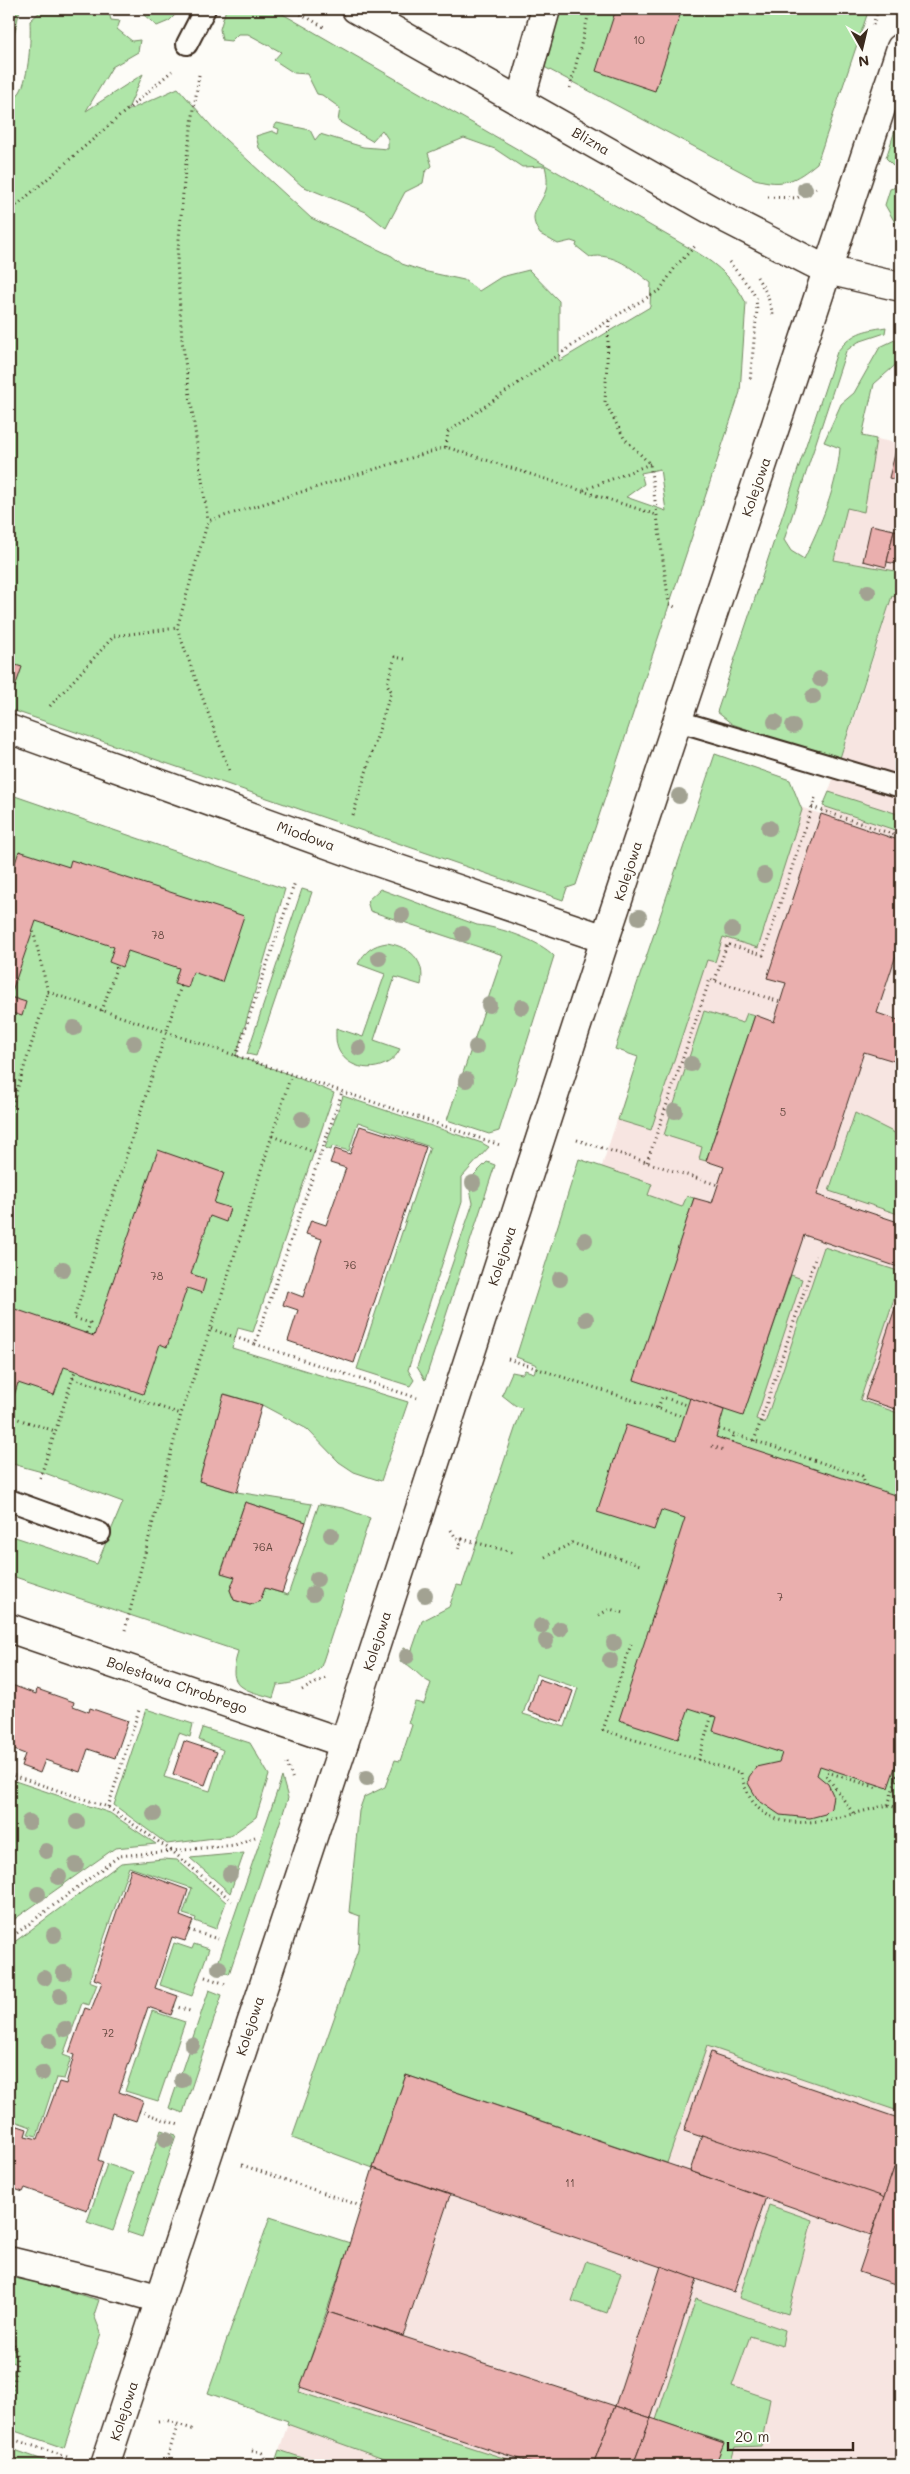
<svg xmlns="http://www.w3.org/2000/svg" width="910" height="2474" font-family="Mali,sans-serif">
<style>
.built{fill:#f7e5e1}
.green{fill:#afe5a8;stroke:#758863;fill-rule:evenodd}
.building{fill:#eaafae;stroke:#3b2a1e}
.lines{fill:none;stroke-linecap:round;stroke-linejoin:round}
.service-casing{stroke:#3b2a1e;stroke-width:24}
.minor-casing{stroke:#3b2a1e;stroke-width:31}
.tertiary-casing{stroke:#3b2a1e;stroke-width:31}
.path{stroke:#3b2a1e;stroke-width:3;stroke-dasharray:1 4;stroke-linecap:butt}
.service{stroke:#fdfcf7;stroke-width:20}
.minor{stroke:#fdfcf7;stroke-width:28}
.tertiary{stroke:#fdfcf7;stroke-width:28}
.tree{fill:#a2a292}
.labels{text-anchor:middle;stroke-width:4;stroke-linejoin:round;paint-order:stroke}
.number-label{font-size:11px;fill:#674b42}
.street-label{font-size:14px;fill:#3b2a1e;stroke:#fdfcf7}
</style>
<rect width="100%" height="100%" fill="#fdfcf7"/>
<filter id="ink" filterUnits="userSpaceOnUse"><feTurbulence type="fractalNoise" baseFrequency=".02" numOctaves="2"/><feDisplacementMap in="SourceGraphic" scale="10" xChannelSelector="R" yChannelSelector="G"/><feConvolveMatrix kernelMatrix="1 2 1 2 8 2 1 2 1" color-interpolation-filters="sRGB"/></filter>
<g filter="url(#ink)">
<g class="built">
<polygon points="862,436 901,444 901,1447 851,1452 542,1349 674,946 797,806 821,814 858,706 900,572 834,560"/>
<polygon points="901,1935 901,2465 274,2465 406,2075"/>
</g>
<g class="green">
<polygon points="10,9 20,9 9,57 9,14"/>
<path d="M43 9H108L111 20 120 21 117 29 132 41 140 40 138 52 112 67 86 111 143 74 127 111 178 88 214 129 311 218 392 256 402 264 423 271 464 280 479 291 501 277 529 270 559 301V361L650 307 651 283C633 269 613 252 590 257L576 246 577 243 571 241 558 244 540 234C526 213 540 208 546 190 548 183 547 174 545 166L522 167 495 149 464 138 428 153 432 166 425 172 423 183 405 192 386 228 366 212 302 186 259 148 256 136 272 131 278 134 279 129 274 127 277 123 310 130 315 140 320 134 363 147 388 149V139L382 130 372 141 338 121 340 108 322 95 317 94 307 74 294 73 274 60 281 52 248 34H238L231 41 222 40 220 29 226 9H274L698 253C719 266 735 281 746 303L740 392 576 885 567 888 563 900 9 709V104C12 100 17 96 20 92 29 77 31 39 30 21ZM660 469 666 511 626 497 644 484 641 473Z"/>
<polygon points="137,9 181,9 169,21 157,26"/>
<path d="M546 9H869L817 163C795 181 784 187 755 179L531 60Z"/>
<polygon points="901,112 901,173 886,158"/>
<polygon points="899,186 901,187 901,233 885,205 890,189"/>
<path d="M886 327 885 333 858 342 846 351 784 540 791 551 804 559C821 524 837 487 840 448L824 442 841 404 854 393 880 347 901 337V360L874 384 862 436 876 439 864 512 847 508 834 560 901 572V598L892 596 839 761 732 724 717 712 837 352C853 332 862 331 886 327Z"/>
<polygon points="715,754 790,780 802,810 758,948 723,937 715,962 707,960 651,1130 618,1120 638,1057 615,1049"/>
<polygon points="829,792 901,815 901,832 823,806"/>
<path d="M9 794 285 889 236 1056 291 1075 334 1093 253 1332 238 1328 232 1348 408 1402 381 1481 354 1472 339 1462 307 1429 262 1405 225 1394 199 1481 237 1492 312 1504 306 1522 245 1502 221 1572 235 1577 230 1590 234 1600 250 1605 260 1601 265 1588 288 1595 319 1504 343 1508 370 1518 321 1667C311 1679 293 1684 277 1685L273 1698C259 1693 233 1691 234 1671 234 1664 237 1657 238 1651L9 1575V1535L97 1564 123 1502 42 1472 9 1463Z"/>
<polygon points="302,889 312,892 256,1056 247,1054"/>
<path d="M380 889 477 925C499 927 539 940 554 956L499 1131 489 1134 447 1120 503 955 370 911 367 901Z"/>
<path d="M387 943C410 947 426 960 421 985L395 977 374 1040 400 1049C390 1071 356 1075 341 1054 335 1046 336 1036 336 1028L363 1037 385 974 358 964C365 951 373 945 387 943Z"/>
<polygon points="704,1011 743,1023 747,1013 755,1015 706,1161 699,1159 702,1147 664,1135"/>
<polygon points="343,1096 482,1143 489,1147 462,1177 462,1202 408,1370 414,1380 410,1386 357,1369 430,1147 358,1122 349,1151 332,1146 331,1150 325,1148"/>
<polygon points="855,1113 901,1136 901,1215 829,1191"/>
<path d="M579 1159 652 1184 648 1195 682 1207 687 1196 694 1198 635 1380 743 1415 791 1275 802 1279 756 1419 765 1423 824 1247 901 1272V1278L860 1400 901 1414V2112L707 2046 667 2163 406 2075 373 2168 292 2138 358 1950 360 1916 349 1912 359 1811 364 1797 385 1787 395 1760 400 1761 412 1725 408 1723 415 1702 424 1704 431 1683C419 1678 413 1665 400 1661L404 1648 412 1650 422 1621 449 1607 457 1585 462 1586 522 1408 516 1406 502 1395 512 1372 522 1374 525 1370 534 1373 537 1365 516 1357ZM536 1674 578 1688 565 1727 523 1714Z"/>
<polygon points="487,1162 495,1165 425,1380 417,1367 473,1203 468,1181"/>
<polygon points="146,1709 193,1724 190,1737 179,1733 164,1777 210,1791 223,1750 199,1740 203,1728 250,1743 269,1775 256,1817 230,1836 167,1844 114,1805"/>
<polygon points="282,1777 288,1798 229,1974 216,1969"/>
<polygon points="9,1779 110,1813 156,1844 115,1848 9,1923"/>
<polygon points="244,1853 230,1893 190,1858"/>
<polygon points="163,1859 177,1860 226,1902 216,1929 195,1921 196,1918 183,1914 192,1888 129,1867 89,1981 97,1984 89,2005 82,2003 63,2055 71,2058 64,2079 56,2078 37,2136 28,2134 31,2127 9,2119 9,1946 121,1863"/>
<polygon points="174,1943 192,1949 194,1944 209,1949 192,1996 160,1985"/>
<polygon points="209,1990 222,1995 183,2113 169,2108"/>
<polygon points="152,2011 185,2022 158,2101 125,2091"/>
<polygon points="161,2130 176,2135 142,2237 127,2232"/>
<polygon points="107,2164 133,2173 113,2231 87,2222"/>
<polygon points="769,2205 812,2220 788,2314 739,2298"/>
<polygon points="270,2217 350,2243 299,2392 525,2465 400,2465 287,2424 288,2421 208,2393"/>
<polygon points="586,2261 621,2273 607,2313 572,2301"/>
<polygon points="9,2275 99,2300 94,2315 101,2333 64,2448 9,2429 9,2384 16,2364 9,2361"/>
<polygon points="696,2299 785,2330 782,2346 750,2336 732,2386 770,2399 761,2446 735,2447 730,2465 715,2465 723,2442 656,2420"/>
<polygon points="12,2449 57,2465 9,2465"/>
<polygon points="279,2450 324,2465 274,2465"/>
</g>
<g class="building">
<polygon points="616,9 682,9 655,91 596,71"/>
<polygon points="897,446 901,448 901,481 889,478"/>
<polygon points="871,525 894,530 886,567 863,561"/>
<polygon points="894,530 901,531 901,565 887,562"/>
<polygon points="9,663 22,667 9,704"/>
<polygon points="821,814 901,841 901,940 877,1013 901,1021 901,1063 864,1052 817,1195 901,1223 901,1268 804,1235 743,1416 634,1380 694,1198 712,1203 724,1167 706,1161 755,1015 774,1022 786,983 767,978"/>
<polygon points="19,851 69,867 71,860 244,916 222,982 193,972 188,988 174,984 179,968 128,951 122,967 109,962 114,947 36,921 10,997 26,1002 22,1016 9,1012 9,882"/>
<polygon points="360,1126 426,1147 354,1363 288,1341 298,1310 283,1305 287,1291 303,1297 322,1239 306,1234 311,1220 326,1225 346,1168 330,1163 335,1149 350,1154"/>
<polygon points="158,1150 224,1173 214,1203 230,1208 226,1222 210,1216 191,1274 206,1279 202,1293 187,1288 167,1347 160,1344 143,1394 64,1367 54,1395 18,1383 13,1399 9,1397 9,1307 94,1336"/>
<polygon points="901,1290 901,1411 865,1399"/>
<polygon points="224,1394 262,1405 237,1492 199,1481"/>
<polygon points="690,1398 724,1410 716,1437 901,1497 901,1750 888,1788 820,1766 817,1775 828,1784 833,1795 831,1808 825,1814 810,1818 780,1815 758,1800 748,1783 749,1777 756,1767 779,1762 782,1753 713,1731 717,1717 689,1708 678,1739 619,1720 685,1518 661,1510 654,1530 597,1512 626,1425 676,1441"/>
<polygon points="245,1502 306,1522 282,1593 265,1588 260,1601 250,1605 234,1600 230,1590 235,1577 221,1573"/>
<polygon points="539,1679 573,1691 562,1722 528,1711"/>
<polygon points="9,1684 36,1694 37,1689 74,1702 73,1706 89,1712 90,1708 128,1721 115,1758 88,1749 80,1772 45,1760 40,1773 21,1766 25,1754 9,1748"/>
<polygon points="184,1741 217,1752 205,1785 173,1774"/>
<polygon points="131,1869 188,1890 180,1916 193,1921 185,1941 172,1937 155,1988 178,1996 171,2015 148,2007 119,2092 143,2101 136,2121 112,2113 98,2160 103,2162 87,2210 25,2188 23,2192 9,2187 9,2123 27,2129 25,2136 38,2139 59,2082 66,2084 74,2055 69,2053 85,2008 91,2010 102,1982 94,1979"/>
<polygon points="711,2052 715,2053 714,2055 901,2119 901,2147 884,2198 684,2131"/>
<polygon points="406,2075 766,2197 734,2292 373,2168"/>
<polygon points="702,2135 881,2196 884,2198 871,2235 690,2171"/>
<polygon points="901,2147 901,2286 859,2272"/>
<polygon points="373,2168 450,2195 403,2336 328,2312"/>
<polygon points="661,2266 697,2279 651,2418 615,2406"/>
<polygon points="328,2312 615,2406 593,2465 537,2465 300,2387"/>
<polygon points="615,2406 651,2418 633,2465 593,2465"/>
<polygon points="651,2418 724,2443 715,2465 633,2465"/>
</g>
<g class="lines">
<g class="service-casing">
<g id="service">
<polyline points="187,44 205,9"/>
<polyline points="678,721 901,787"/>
<polyline points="9,1500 100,1533"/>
</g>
</g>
<g class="minor-casing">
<g id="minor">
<polyline points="520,101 546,9"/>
<polyline points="9,729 363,857 605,939"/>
<polyline points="9,1628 344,1743"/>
<polyline points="9,2261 125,2289 160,2299"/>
<polyline points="105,2465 344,1743 605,939 901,48"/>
</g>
</g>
<g class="tertiary-casing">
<polyline id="tertiary" points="356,9 729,220 811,262 827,270 901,287"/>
</g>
<g class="path">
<polyline points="292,9 324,27"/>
<polyline points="873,25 878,9"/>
<polyline points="199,75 185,170 177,262 182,340 208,521"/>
<polyline points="570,88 590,9"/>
<polyline points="768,197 797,198 816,188"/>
<polyline points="9,212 172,71"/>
<polyline points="729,262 751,289 756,298 757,310 750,381"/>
<polyline points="757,277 767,294 773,314"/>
<polyline points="609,321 605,402 624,438 650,464 669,604 677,608"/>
<polyline points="446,447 448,432 609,320 660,290 676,266 697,244"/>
<polyline points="584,490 650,464"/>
<polyline points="50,706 114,636 177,628"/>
<polyline points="229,770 177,628 208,521 446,447 657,515"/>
<polyline points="812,807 901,837"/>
<polyline points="353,815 391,691 387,684 395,657 405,659"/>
<polyline points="715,980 727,944 763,955 816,795"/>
<polyline points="48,992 500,1145"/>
<polyline points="102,1011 117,965"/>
<polyline points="236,1056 295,882"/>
<polyline points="9,1115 48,992 33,930"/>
<polyline points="272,1136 319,1154"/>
<polyline points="577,1140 718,1185"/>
<polyline points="647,1162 710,979 780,1002"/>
<polyline points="211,1329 255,1344 342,1092"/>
<polyline points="87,1333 90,1323 74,1318 181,986"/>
<polyline points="255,1344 417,1398"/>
<polyline points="508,1359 684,1417"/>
<polyline points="73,1378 181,1414"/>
<polyline points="658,1408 662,1397 687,1405"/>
<polyline points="9,1416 55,1431"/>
<polyline points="719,1429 862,1476 866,1486"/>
<polyline points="754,1441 816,1256"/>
<polyline points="732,1442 734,1434"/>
<polyline points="712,1446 724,1450"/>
<polyline points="40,1478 75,1371"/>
<polyline points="451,1530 456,1538 462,1539 458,1550"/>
<polyline points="462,1539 512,1552"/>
<polyline points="545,1557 572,1543 640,1565"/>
<polyline points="599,1615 610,1609 624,1613"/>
<polyline points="125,1630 181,1414 220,1301 291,1075"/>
<path d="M631 1644 603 1730 741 1773C757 1850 835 1817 888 1805L901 1764"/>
<polyline points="302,1690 327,1677"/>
<polyline points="698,1760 712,1715"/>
<polyline points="287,1763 293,1780"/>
<polyline points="9,1774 108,1807 172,1851 232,1901"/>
<polyline points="888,1805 901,1809"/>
<polyline points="108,1807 139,1710"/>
<polyline points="853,1813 826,1775 827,1772 872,1786 877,1788 878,1785"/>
<polyline points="189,1930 218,1939"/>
<polyline points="9,1939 119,1856 235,1845 255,1837"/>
<polyline points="205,1977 226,1984"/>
<polyline points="174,2006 193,2012"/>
<polyline points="139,2111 179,2125"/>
<polyline points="242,2165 361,2206"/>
<path d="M9 2330C20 2356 18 2372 9 2399"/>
<polyline points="158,2421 166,2420 195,2430"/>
<polyline points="9,2438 70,2458"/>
<polyline points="252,2450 262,2453 265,2460 265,2465"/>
<polyline points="165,2465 178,2424"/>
</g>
<use href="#service" class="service"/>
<use href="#minor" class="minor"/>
<use href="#tertiary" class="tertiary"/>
</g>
<g class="tree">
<circle cx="805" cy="189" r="8"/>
<circle cx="868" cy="592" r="8"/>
<circle cx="820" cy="679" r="8"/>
<circle cx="813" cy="697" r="8"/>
<circle cx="775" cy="722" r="8"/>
<circle cx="793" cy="726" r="8"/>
<circle cx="679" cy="796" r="8"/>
<circle cx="769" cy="828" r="8"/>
<circle cx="764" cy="875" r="8"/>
<circle cx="402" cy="915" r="8"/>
<circle cx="639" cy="917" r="8"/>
<circle cx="732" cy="930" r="8"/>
<circle cx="463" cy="934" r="8"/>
<circle cx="379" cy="958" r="8"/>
<circle cx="489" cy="1005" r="8"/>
<circle cx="522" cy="1007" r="8"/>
<circle cx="74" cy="1028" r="8"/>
<circle cx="134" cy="1043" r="8"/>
<circle cx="476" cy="1047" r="8"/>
<circle cx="359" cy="1048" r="8"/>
<circle cx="691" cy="1064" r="8"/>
<circle cx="466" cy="1080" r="8"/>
<circle cx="675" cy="1111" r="8"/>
<circle cx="302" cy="1119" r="8"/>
<circle cx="473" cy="1183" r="8"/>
<circle cx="585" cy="1240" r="8"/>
<circle cx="63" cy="1269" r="8"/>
<circle cx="560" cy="1279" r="8"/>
<circle cx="586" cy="1319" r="8"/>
<circle cx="331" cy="1535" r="8"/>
<circle cx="317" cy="1579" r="8"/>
<circle cx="313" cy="1594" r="8"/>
<circle cx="425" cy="1595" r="8"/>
<circle cx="541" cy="1626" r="8"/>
<circle cx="560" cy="1629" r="8"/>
<circle cx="546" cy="1641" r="8"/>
<circle cx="614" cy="1643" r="8"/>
<circle cx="407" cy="1656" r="8"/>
<circle cx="610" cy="1660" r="8"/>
<circle cx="367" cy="1778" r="8"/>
<circle cx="154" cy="1814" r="8"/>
<circle cx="29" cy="1822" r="8"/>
<circle cx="77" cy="1822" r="8"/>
<circle cx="46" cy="1851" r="8"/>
<circle cx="76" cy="1865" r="8"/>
<circle cx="230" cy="1874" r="8"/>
<circle cx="59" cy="1877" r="8"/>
<circle cx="38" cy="1894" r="8"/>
<circle cx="54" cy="1935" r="8"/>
<circle cx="219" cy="1968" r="8"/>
<circle cx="64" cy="1973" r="8"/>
<circle cx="44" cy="1978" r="8"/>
<circle cx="60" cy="1996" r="8"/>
<circle cx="65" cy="2029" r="8"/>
<circle cx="50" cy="2041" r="8"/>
<circle cx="192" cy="2045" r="8"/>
<circle cx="42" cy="2073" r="8"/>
<circle cx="182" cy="2080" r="8"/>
<circle cx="166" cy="2139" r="8"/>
</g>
</g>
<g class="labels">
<g class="number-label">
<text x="639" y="44">10</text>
<text x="158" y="939">78</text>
<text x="783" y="1116">5</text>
<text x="350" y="1269">76</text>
<text x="157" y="1280">78</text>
<text x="263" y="1551">76A</text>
<text x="780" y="1601">7</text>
<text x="108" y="2037">72</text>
<text x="570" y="2187">11</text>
</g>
<g class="street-label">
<text transform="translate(591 141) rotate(30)" y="5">Blizna</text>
<text transform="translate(756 487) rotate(-71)" y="5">Kolejowa</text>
<text transform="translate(306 836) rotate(20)" y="5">Miodowa</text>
<text transform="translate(628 871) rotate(-72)" y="5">Kolejowa</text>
<text transform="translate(502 1256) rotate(-72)" y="5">Kolejowa</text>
<text transform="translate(377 1641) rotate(-72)" y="5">Kolejowa</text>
<text transform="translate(177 1685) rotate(19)" y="5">Bolesława Chrobrego</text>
<text transform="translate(250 2026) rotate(-72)" y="5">Kolejowa</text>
<text transform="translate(124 2411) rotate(-72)" y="5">Kolejowa</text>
</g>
</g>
<rect width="910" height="2474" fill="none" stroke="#fdfcf7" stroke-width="30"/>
<rect x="15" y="15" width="880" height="2444" fill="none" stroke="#3b2a1e" stroke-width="2" filter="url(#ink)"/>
<g transform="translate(862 48) rotate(172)" stroke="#fdfcf7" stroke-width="4" paint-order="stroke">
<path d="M0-4L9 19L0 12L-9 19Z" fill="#3b2a1e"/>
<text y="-8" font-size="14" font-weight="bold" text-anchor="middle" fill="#3b2a1e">N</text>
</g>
<path d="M728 2442v8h125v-8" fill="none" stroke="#3b2a1e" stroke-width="2.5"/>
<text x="735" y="2442" font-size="15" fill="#3b2a1e" stroke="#fdfcf7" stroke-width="4" paint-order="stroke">20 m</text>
</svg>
